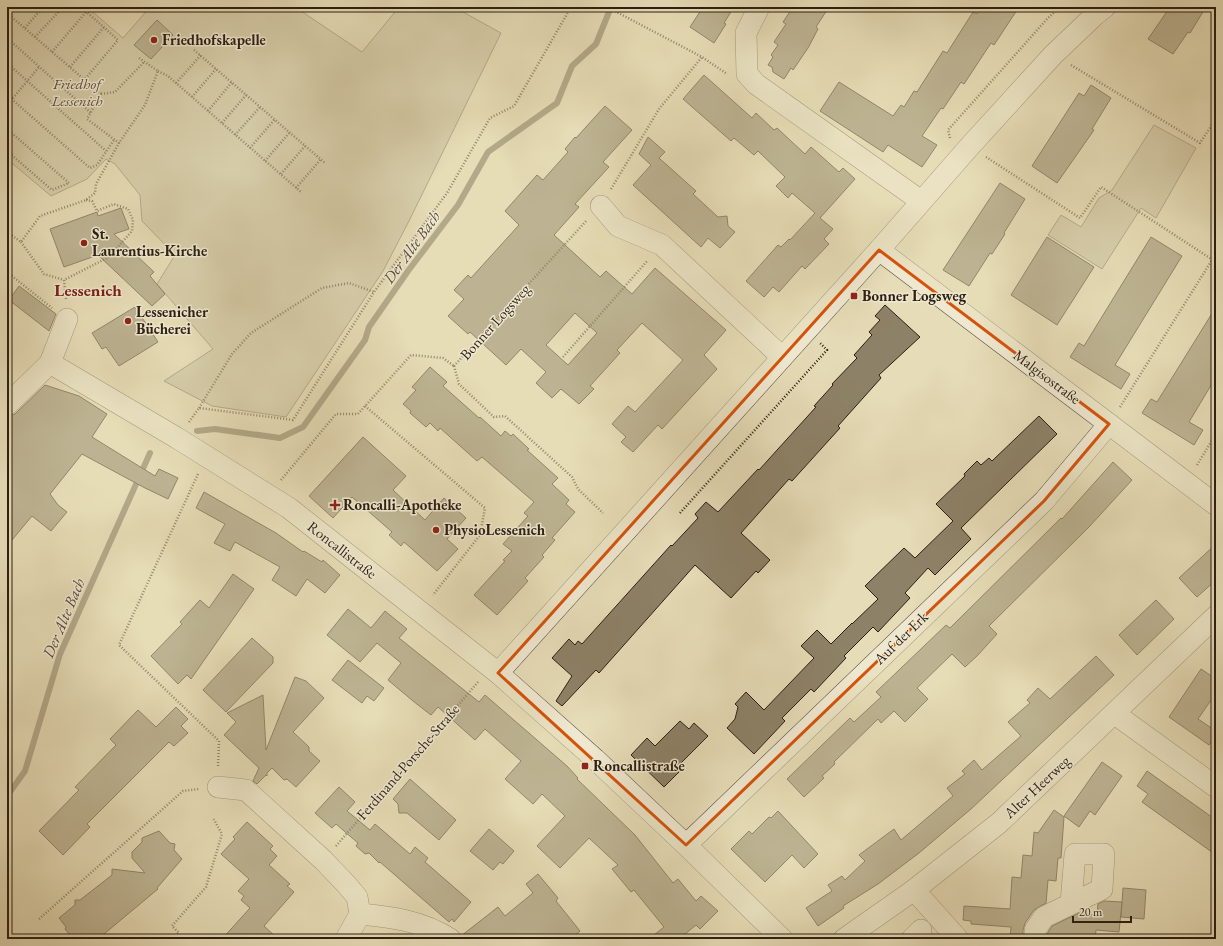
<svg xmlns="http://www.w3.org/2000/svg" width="1223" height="946" font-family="'EB Garamond',serif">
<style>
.green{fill:#c6bc9b;stroke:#796e56}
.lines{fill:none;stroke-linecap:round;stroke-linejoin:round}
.stream{stroke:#766a53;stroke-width:6}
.building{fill:#8d8167;stroke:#2c1f11;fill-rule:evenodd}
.minor-casing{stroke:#5a4e3a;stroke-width:22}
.path{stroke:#2c1f11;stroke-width:2.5;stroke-dasharray:1 2;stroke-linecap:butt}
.minor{stroke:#efe8d0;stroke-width:21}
.marked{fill:none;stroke:#d5530c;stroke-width:3;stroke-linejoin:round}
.poi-dot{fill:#8f2418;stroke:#efe8d0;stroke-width:1.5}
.labels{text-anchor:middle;stroke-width:3;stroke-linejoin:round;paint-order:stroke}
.poi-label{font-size:15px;font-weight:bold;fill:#2c1f11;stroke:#efe8d0;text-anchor:start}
.park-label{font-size:15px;font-style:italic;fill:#5a4e3a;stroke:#efe8d0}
.street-label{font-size:15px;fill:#2c1f11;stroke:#efe8d0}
.water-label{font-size:16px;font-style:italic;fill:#574b38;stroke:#efe8d0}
.quarter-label{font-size:17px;font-weight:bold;fill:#7a1f14;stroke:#efe8d0}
</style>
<rect width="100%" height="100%" fill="#e6dcb7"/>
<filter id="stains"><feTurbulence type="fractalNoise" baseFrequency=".005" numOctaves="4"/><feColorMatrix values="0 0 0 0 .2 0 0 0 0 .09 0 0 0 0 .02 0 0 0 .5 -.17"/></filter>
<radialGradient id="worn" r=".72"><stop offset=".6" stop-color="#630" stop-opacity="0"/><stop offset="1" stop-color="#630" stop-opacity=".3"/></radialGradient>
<g class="green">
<polygon points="7,7 87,7 123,38 150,7 295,7 362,52 399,7 454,7 501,33 409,221 383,271 286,417 212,406 164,381 213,349 157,284 175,255 142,221 140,195 115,164 106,159 87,179 51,196 7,159"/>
<polygon points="1154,125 1196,148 1156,218 1141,208 1102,269 1048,235 1061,215 1081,227 1099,198 1112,190"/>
</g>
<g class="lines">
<g class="stream">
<polyline points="197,431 215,429 280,438 303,427 365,340 369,327 408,271 458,205 488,152 557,103 572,66 596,44 611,7"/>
<polyline points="7,796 25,771 60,654 150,453"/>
</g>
</g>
<g class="building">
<polygon points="703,7 734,7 724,23 726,24 714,43 690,27"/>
<polygon points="793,7 829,7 816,27 818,29 808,48 793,70 791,68 784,79 773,72 772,67 768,65 773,57 771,55 778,45 774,42 786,24 783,22"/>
<polygon points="981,7 1019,7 994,45 991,43 964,84 961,82 943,109 941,108 922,136 937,145 922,167 888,145 883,152 820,111 839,82 893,116 901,105 904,107 914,91 917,92 943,51 947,53 973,12 977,14"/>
<polygon points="1170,7 1206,7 1190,33 1188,32 1173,54 1148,39"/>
<polygon points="157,20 173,35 151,59 134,45"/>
<polygon points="704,75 752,118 756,113 774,130 777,128 805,154 811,147 839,172 843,168 855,179 820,218 833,229 824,239 829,244 805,269 802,266 779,292 773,287 764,297 746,281 778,245 781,247 789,239 790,240 815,213 792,193 788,198 776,186 785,177 758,151 754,155 734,138 731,141 683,99"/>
<polygon points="1091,85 1111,98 1092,129 1094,130 1057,183 1032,166 1079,93 1084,96"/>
<path d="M605 106 632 130 603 162 609 167 575 204 579 207 554 235 600 277 606 271 632 294 655 268 726 330 704 355 717 369 662 429 658 425 633 452 621 442 626 437 612 424 628 406 635 412 683 360 642 323 617 350 620 353 590 386 594 389 579 404 561 389 552 398 536 383 546 372 521 349 506 365 470 332 468 334 448 316 464 299 454 290 468 275 471 278 519 225 505 211 537 175 543 180 568 152 565 149 575 137 576 138ZM575 313 597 333 568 365 546 345Z"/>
<polygon points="648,137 665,152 659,158 696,191 693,194 718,217 727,216 728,226 735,232 720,248 708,238 701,247 633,185 651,165 639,154"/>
<polygon points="1000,183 1025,199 1004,233 1005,234 992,254 990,253 969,286 943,270"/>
<polygon points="121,208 129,229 114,234 154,272 150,276 165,294 152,306 98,255 64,267 50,229 97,212 98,216"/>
<polygon points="1047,237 1094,267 1057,325 1011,295"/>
<polygon points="1151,237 1182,256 1115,365 1130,374 1121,389 1070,357 1079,343 1084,346"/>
<polygon points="19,286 56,314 49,331 9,300"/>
<polygon points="885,305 920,337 879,375 881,378 838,426 840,428 792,481 789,479 741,533 770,560 758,573 756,571 731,598 695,565 599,673 596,670 562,706 556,701 572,676 552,658 569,639 575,645 578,641 582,644 671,545 672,546 698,518 695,514 706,502 718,512 758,469 759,470 816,407 814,406 833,385 832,384 857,358 854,355 872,335 869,332 880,320 875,316"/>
<polygon points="135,307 158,342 119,366 106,347 102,349 92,333"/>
<polygon points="1216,307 1216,377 1189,422 1203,430 1194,445 1142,413 1151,399 1157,402"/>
<polygon points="430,367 447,382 443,386 479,418 480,417 501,436 505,431 511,436 513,434 529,449 527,450 558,478 552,484 569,500 566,504 575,512 552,538 555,540 542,555 544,557 525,578 528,581 497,615 474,595 505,561 503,560 512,551 503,544 528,516 524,513 534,502 482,457 477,461 440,428 438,431 430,423 426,427 410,413 411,411 403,404 416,390 412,387"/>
<polygon points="45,385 79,396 107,414 92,437 155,476 159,469 178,478 168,499 145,488 82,454 50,494 58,505 67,512 51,531 32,516 7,546 7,417 15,414"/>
<polygon points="1039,416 1057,434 961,528 971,539 935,575 928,568 905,593 910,598 878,632 873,627 844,656 846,658 814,692 811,689 782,718 785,721 754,754 727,728 735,719 738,707 735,704 746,692 764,710 814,658 801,646 817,630 831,644 852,623 852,624 878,599 865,586 904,548 915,558 953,521 936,504 965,476 964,474 977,461 981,465 989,458 992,461"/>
<polygon points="363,437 406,476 393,490 425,520 444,498 466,518 447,539 458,549 437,571 404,542 401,546 389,535 392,532 352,497 333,518 309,496"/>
<polygon points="1113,462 1132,480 1089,527 989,626 997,634 977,656 965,667 952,654 917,688 928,699 905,722 894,711 881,723 878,719 834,762 835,764 822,776 824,778 804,797 787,779 850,718 854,722 881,697 876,692 946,625 950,628 1061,518 1062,519"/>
<polygon points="204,492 276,533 303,552 304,551 322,562 323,560 340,575 325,593 307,579 296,596 272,580 280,567 235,542 230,551 214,543 225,524 196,508"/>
<polygon points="1216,544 1216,580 1197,597 1179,578"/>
<polygon points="233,574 254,589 191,679 187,675 178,684 151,656 182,624 180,622 200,600 209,608"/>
<polygon points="1156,600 1174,619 1137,655 1119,635"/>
<polygon points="348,609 371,628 385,611 407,629 399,638 479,702 485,695 567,766 578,778 577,779 635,835 673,883 678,879 696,901 701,896 718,911 700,929 696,925 679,939 649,939 664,927 634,890 631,892 612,869 618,865 589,838 560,868 537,846 565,816 542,794 533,804 505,779 521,761 485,729 475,740 438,707 431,715 413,701 388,680 401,663 377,643 360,662 327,635"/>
<polygon points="252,638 273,657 273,663 226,712 203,690"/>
<polygon points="1096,656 1114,675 971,809 919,853 878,884 843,906 844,908 818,926 806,908 832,891 828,885 842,876 845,880 865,861 859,855 894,829 901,840 953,796 947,788 965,774 962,771 974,760 982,770 1021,736 1008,722 1030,703 1027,700 1038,688 1050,699"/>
<polygon points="348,660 384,688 374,701 367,696 362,703 332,680"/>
<polygon points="1201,669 1216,679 1216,693 1198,719 1216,731 1216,735 1209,745 1169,717"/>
<polygon points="295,677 306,681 324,698 293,732 309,747 309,751 320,761 296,787 287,779 284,780 272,768 267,773 267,776 266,775 257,784 253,781 259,768 224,735 236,722 227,713 263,695 266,750"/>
<polygon points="176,707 188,719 181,726 188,733 174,746 169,742 87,824 90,827 63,855 39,831 79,790 75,787 116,745 110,739 138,710 156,727"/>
<polygon points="680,721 689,729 694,723 708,736 677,767 680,771 664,787 631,755 647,738 655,746"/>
<polygon points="1102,762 1122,776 1095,815 1090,811 1079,827 1064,816"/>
<polygon points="1147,771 1216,820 1216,855 1142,802 1148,794 1137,786"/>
<polygon points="410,779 456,820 439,840 407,813 399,813 398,804 393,799"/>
<polygon points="339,787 355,802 347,811 370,830 375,824 410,854 415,847 428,858 425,862 471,902 454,922 452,919 449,922 380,862 379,863 369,853 365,854 356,846 358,843 336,824 332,828 315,813"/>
<polygon points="1054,810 1064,817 1061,858 1058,858 1056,881 1048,880 1046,903 1034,910 1025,923 1023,930 1023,939 1010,939 1011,927 971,924 971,921 963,920 964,906 1010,909 1012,877 1021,878 1023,855 1032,856 1034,832 1038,833"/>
<polygon points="778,811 818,854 804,868 792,855 765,882 731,849 749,831 752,834 769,817 771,818"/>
<polygon points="247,822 273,846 270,849 277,856 269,865 290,884 287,886 294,892 264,926 278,939 222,939 250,908 241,900 244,896 238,891 249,879 221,854 235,839 233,837"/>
<polygon points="489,829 514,851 503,864 500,862 493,870 470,851"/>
<polygon points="159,831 170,843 175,844 174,850 182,859 157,888 158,889 98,939 73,939 65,929 66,927 59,918 75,905 75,900 80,900 112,875 112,869 145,873 132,858 132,852 142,842 142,838"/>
<polygon points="538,874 558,898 556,901 580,931 571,939 462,939 461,936 498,907 505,916 533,893 526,884"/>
<polygon points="1123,888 1146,890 1144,919 1121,917"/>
<polygon points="1104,901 1122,902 1119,932 1096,930 1095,939 1047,939 1047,934 1052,926 1079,913 1097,915 1098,904"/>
</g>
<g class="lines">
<g class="minor-casing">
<g id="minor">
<polyline points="759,7 746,33 747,74 756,84 921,201"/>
<polyline points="601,206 618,226 662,245 782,357"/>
<polyline points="879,250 1216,505"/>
<polyline points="50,363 177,438 289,508 498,673 595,759 686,845 782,939"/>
<polyline points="7,405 50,363 67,319"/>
<polyline points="498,673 879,250 970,146 1053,55 1095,15 1105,7"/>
<polyline points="1115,714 1216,787"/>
<polyline points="218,787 246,790 323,860 346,884 357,897 360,914 346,939"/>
<polyline points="686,845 1044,501 1109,424"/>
<polyline points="914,890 958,939"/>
<path d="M360 914C392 917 423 921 450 939"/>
<polyline points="844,939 914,890 999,823 1216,616"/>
<polyline points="912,939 921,930"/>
<polyline points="1035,939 1035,930 1044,917 1102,889 1104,854 1075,854 1071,903"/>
</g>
</g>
<g class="path">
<polyline points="81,7 118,40 85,79"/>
<polyline points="607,7 702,57 727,74"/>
<polyline points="7,13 101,94 87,119 119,143"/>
<polyline points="25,28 43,7"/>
<polyline points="35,37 63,7"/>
<polyline points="7,38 91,113"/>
<polyline points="194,50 325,163"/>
<polyline points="52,52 86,12"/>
<polyline points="7,63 106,151"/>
<polyline points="1071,65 1200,143 1216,119"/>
<polyline points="70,67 104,27"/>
<polyline points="158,71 168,76 301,192"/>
<polyline points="176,83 201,55"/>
<polyline points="101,94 115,92 144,62"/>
<polyline points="7,95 90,168 97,165 114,140"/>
<polyline points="192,97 216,69"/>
<polyline points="7,105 39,67"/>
<polyline points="208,111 232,82"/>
<polyline points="222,123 246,95"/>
<polyline points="7,129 69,183 52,190 7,151"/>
<polyline points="235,135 260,107"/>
<polyline points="950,138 948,130 1047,19 1060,7"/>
<polyline points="250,148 275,119"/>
<polyline points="986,157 1080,218 1101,187 1216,262"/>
<polyline points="265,161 290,132"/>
<polyline points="281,174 305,146"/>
<polyline points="296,188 321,159"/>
<polyline points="611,189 659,109 702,57"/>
<polyline points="7,232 21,242 40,216 86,200 95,193 96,184 119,143 145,105 158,71 139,58"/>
<polyline points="21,242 44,274 64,280"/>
<polyline points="7,272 52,308"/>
<polyline points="66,299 64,280 109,257 132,231 133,220 128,209 114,204 97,211 92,201 86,200"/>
<polyline points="563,357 648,260"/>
<polyline points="454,366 587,220"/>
<polyline points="454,366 459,384 494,417 505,416 572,477 578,489 603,513"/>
<polyline points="365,406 485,508 480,535 433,595"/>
<polyline points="1120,407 1212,260"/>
<polyline points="199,408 232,354 251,333 322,288 349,283 374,292"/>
<polyline points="189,422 199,408 293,420 374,292 447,193 490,118 514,106 571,7"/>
<polyline points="1197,465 1216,434"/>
<polyline points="198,474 119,645 219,741 218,767"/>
<polyline points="281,480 336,414 358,414 411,355 443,358 454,366"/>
<polyline points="680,513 827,350 820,343"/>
<polyline points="336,846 478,682"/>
<polyline points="39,919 183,791 199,789"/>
<polyline points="174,939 179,933 172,926 206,887 222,834 213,818"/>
</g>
<use href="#minor" class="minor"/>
</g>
<path d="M0 0H1223V946H0ZM879 250 1109 424 1044 501 686 845 498 673Z" fill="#e6dcb7" fill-opacity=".55" fill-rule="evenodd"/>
<path class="marked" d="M879 250 1109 424 1044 501 686 845 498 673Z"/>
<g class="poi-dot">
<circle cx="154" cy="40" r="4"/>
<circle cx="84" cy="243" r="4"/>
<rect x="850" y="292" width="8" height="8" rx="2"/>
<circle cx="128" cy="321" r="4"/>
<path d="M333 499h4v4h4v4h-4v4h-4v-4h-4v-4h4z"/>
<circle cx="436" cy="530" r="4"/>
<rect x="581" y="762" width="8" height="8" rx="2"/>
</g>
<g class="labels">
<g class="poi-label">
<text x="162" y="45">Friedhofskapelle</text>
<text x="92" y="239">St.<tspan x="92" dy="17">Laurentius-Kirche</tspan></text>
<text x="862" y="301">Bonner Logsweg</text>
<text x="136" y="317">Lessenicher<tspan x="136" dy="17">Bücherei</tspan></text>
<text x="343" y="510">Roncalli-Apotheke</text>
<text x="444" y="535">PhysioLessenich</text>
<text x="593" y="771">Roncallistraße</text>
</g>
<g class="park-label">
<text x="77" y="89">Friedhof<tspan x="77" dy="17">Lessenich</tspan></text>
</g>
<g class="street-label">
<text transform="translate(495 322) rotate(-48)" y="5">Bonner Logsweg</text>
<text transform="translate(1047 377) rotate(37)" y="5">Malgisostraße</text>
<text transform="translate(342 550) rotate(38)" y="5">Roncallistraße</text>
<text transform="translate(901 638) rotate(-44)" y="5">Auf der Erk</text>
<text transform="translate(408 762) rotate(-49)" y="5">Ferdinand-Porsche-Straße</text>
<text transform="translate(1037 787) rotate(-43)" y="5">Alter Heerweg</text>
</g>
<g class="water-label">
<text transform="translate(411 247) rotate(-54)" y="6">Der Alte Bach</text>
<text transform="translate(63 618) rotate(-67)" y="6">Der Alte Bach</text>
</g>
<g class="quarter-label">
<text x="88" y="296">Lessenich</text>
</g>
</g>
<rect width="1223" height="946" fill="none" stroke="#e6dcb7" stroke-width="24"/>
<rect x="8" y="8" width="1207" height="930" fill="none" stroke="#2c1f11" stroke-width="2"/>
<rect x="12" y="12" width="1199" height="922" fill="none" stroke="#2c1f11"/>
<path d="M1073 916v6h58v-6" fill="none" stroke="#2c1f11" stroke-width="2"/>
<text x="1079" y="916" font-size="12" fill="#2c1f11" stroke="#efe8d0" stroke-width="3" paint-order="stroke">20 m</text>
<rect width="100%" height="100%" filter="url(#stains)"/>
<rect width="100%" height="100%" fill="url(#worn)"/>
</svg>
